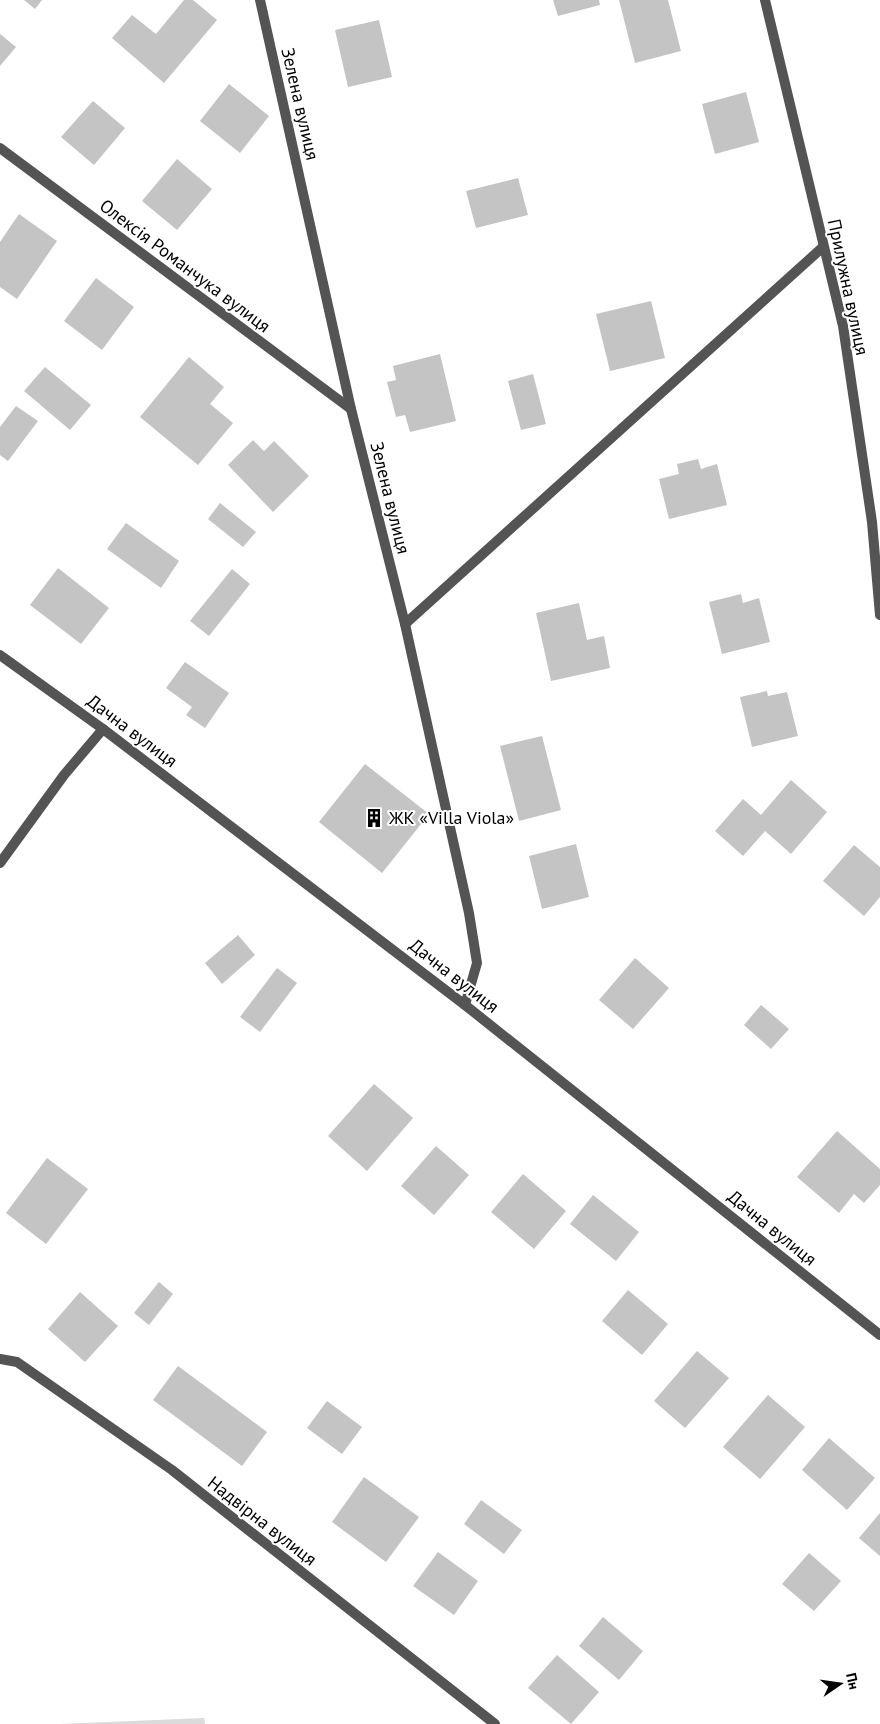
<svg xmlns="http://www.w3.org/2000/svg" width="880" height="1724" font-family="'PT Sans',sans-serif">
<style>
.green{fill:#dbdbdb}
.building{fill:#c4c4c4}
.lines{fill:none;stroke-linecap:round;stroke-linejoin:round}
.minor{stroke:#545454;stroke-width:10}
.labels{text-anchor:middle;stroke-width:4;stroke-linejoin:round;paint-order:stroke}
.street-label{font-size:18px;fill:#000;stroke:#fff}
.poi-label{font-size:18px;fill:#000;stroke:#fff;text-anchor:start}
</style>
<rect width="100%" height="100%" fill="#fff"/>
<polygon class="green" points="204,1718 205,1724 60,1724"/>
<g class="building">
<polygon points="24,0 42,0 35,9"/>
<polygon points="184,0 193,0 217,20 164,83 112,38 132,15 156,34"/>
<polygon points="553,0 599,0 600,5 558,16"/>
<polygon points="619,0 668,0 681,51 635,63"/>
<polygon points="379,20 392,77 348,87 335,30"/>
<polygon points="0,34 16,47 0,66"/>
<polygon points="229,84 269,116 240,153 200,121"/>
<polygon points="746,92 759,142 715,154 702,104"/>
<polygon points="93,101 125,128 94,165 61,137"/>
<polygon points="177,159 212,189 177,230 142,201"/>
<polygon points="518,178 528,215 476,228 466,191"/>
<polygon points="19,214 57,241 17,299 0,287 0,242"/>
<polygon points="96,278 134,307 102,350 64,321"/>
<polygon points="651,301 665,358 610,371 596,314"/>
<polygon points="440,354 456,421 410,432 405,415 396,417 387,382 396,380 393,366"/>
<polygon points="189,357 224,387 210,404 233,423 198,465 140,417"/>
<polygon points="45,367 91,405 70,430 24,391"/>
<polygon points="533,374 546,424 521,430 508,381"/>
<polygon points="16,406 38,421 8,461 0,455 0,427"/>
<polygon points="253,440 264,451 274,441 309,476 273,512 228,465"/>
<polygon points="698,459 701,469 717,464 727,505 669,519 659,479 679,474 677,464"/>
<polygon points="220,503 256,532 243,547 208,519"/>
<polygon points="126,523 179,561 161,588 107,549"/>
<polygon points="58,568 109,608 81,644 30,605"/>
<polygon points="232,569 250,584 209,636 190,621"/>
<polygon points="741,594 743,603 759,598 770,642 722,654 709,602"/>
<polygon points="579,603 587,640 604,636 610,668 551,681 536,613"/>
<polygon points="185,662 229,693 205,728 186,715 192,707 166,688"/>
<polygon points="767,691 768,696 787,692 798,736 752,747 740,697"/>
<polygon points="542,736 561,810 519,821 500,746"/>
<polygon points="365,764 429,814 382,873 319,822"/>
<polygon points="791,780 827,812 791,854 765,831 743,856 715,831 743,799 761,815"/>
<polygon points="576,844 589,897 542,909 529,856"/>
<polygon points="854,845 880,867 880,897 864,916 823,881"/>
<polygon points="238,935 255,955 222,984 205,963"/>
<polygon points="635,958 669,988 633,1029 599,1000"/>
<polygon points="277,968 297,983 260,1032 240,1017"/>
<polygon points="761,1005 789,1029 771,1049 744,1025"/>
<polygon points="374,1084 413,1118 367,1171 328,1136"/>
<polygon points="837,1131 880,1169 880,1185 864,1203 854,1194 839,1213 797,1177"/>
<polygon points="436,1146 469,1175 434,1215 401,1186"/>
<polygon points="47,1158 88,1189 46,1244 6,1213"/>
<polygon points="523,1174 566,1211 534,1249 491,1212"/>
<polygon points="593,1195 639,1232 616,1261 570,1224"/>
<polygon points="159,1282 173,1294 149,1325 134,1313"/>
<polygon points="628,1290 668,1324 642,1355 602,1321"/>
<polygon points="80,1292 118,1326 85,1362 48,1329"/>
<polygon points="697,1351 729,1378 685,1428 654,1401"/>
<polygon points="178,1366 267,1432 242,1466 153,1400"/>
<polygon points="768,1395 805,1427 760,1479 723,1447"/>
<polygon points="327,1401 362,1427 342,1454 307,1428"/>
<polygon points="829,1438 875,1478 847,1510 802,1470"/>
<polygon points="364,1477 419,1517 386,1562 332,1522"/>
<polygon points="481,1500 522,1530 504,1554 464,1524"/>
<polygon points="880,1513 880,1556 859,1538"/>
<polygon points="438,1552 478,1581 454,1615 413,1586"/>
<polygon points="809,1553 841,1581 814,1611 782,1584"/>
<polygon points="603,1617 643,1651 619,1680 579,1646"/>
<polygon points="557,1655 599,1692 571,1724 528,1688"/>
</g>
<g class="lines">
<g class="minor">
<polyline points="260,0 351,409 405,624 469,913 477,963 465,1005"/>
<polyline points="765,0 843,326 872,522 880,615"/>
<polyline points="0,148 351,409"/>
<polyline points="405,624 823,247"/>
<polyline points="0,655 103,729 465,1005 880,1335"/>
<polyline points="0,863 64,775 103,729"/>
<polyline points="0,1359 17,1362 172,1470 495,1724"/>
</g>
</g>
<defs>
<g id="building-bare" transform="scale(1.5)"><path d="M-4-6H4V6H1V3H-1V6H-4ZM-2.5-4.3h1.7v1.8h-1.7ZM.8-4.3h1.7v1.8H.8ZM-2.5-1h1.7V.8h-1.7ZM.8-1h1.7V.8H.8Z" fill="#000" stroke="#fff" stroke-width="2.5" paint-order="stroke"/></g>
</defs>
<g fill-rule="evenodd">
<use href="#building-bare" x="374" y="818"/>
</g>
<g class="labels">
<g class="street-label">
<text transform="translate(300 104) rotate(77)" y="6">Зелена вулиця</text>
<text transform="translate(185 266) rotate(37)" y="6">Олексія Романчука вулиця</text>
<text transform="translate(848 287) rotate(78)" y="6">Прилужна вулиця</text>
<text transform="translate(390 498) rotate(76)" y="6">Зелена вулиця</text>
<text transform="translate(132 731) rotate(37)" y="6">Дачна вулиця</text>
<text transform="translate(454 976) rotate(38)" y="6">Дачна вулиця</text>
<text transform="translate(772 1228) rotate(39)" y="6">Дачна вулиця</text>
<text transform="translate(262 1521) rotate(38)" y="6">Надвірна вулиця</text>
</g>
<g class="poi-label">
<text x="389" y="824">ЖК «Villa Viola»</text>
</g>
</g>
<g transform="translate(840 1684) rotate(77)" stroke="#ffffff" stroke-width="4" paint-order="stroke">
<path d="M0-4L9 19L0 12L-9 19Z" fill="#000000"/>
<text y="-8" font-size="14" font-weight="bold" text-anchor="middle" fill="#000000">Пн</text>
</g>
</svg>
